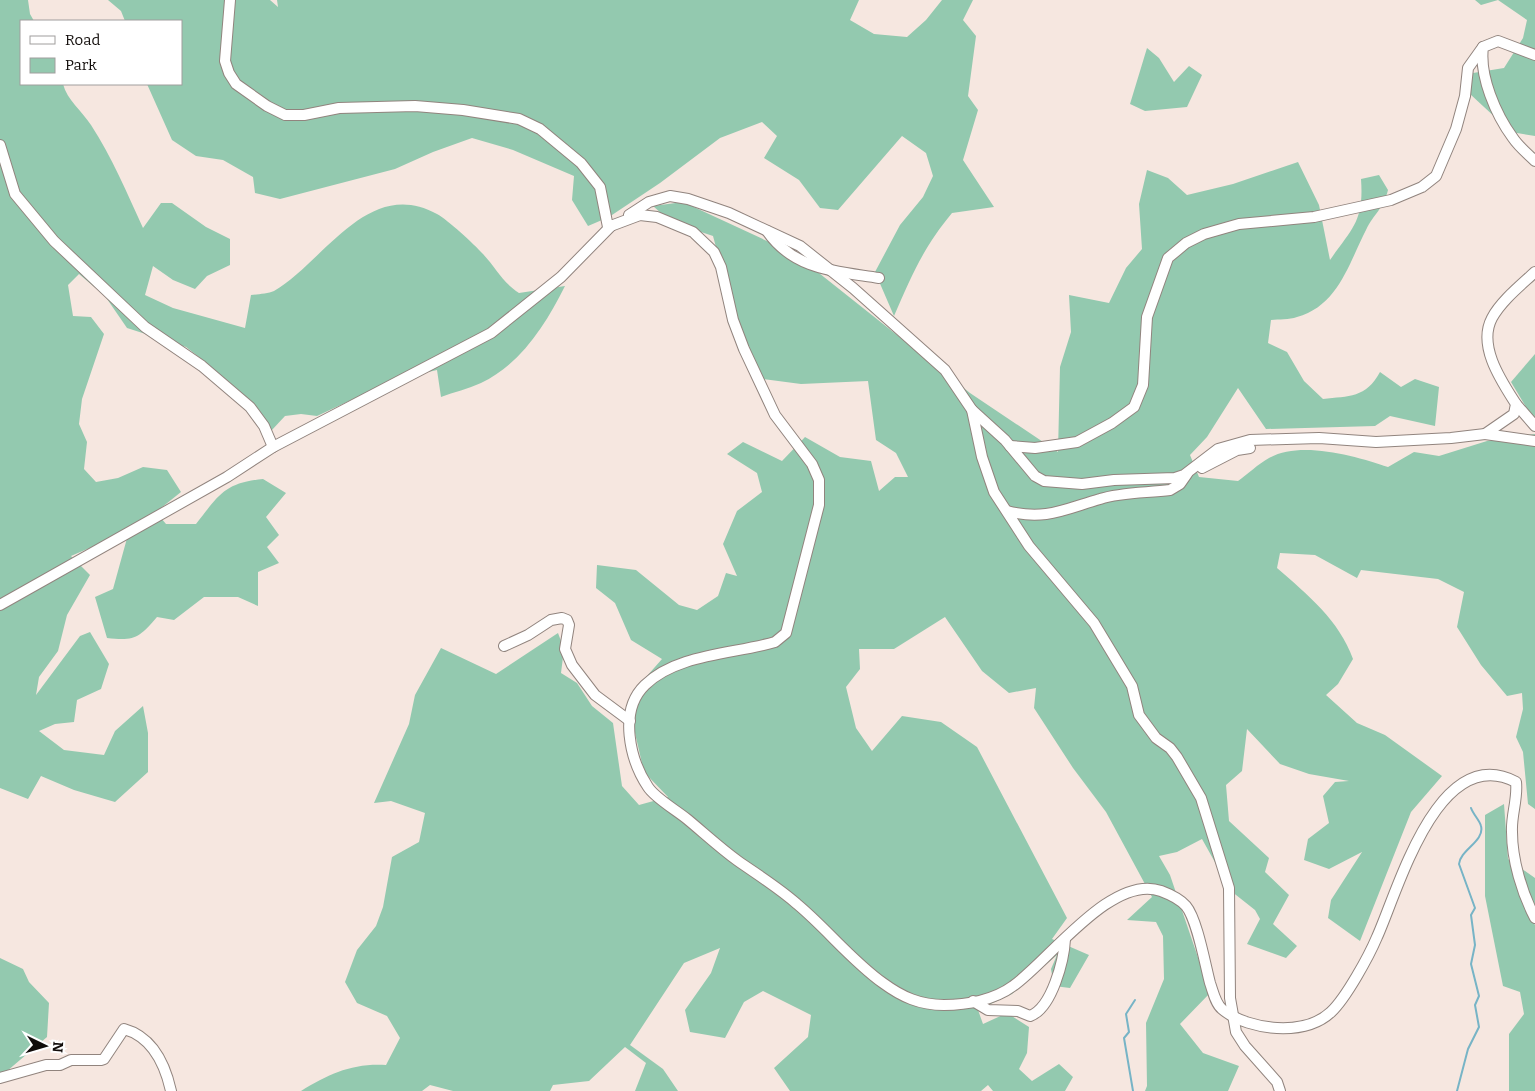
<svg xmlns="http://www.w3.org/2000/svg" width="1535" height="1091" font-family="Bitter,serif">
<style>
.green{fill:#93c9af}
.lines{fill:none;stroke-linecap:round;stroke-linejoin:round}
.stream{stroke:#77b4c6;stroke-width:2}
.minor-casing{stroke:#91847e;stroke-width:12}
.minor{stroke:#fff;stroke-width:10}
</style>
<rect width="100%" height="100%" fill="#f6e7e0"/>
<g class="green">
<path d="M0 0H28L30 14 34 21H21V84H63C67 100 82 111 91 125 112 157 127 193 143 228L161 203H172L206 227 230 239V265L207 276 195 289 173 280 153 266 145 295 173 308 245 328 251 295C258 294 268 294 274 291 324 262 368 176 437 214 448 220 474 244 483 254 496 268 503 283 519 293L565 286C546 324 521 364 481 383 468 389 454 392 441 397L437 370 394 380 317 416 301 414 285 416 271 431 204 361 186 347 127 328 105 296 79 274 68 285 73 316 91 317 104 334 82 399 79 424 87 442 84 469 96 482 118 478 143 467 167 470 181 492 156 512 166 524H196C219 495 224 483 263 479L286 493 266 517 279 535 267 547 279 563 258 572V606L238 597H204L174 620 157 617C139 638 135 641 107 638L95 597 113 589 129 531 71 556 90 575 67 615 58 651 39 677 36 695 80 636 90 632 109 664 101 689 77 700 74 722 55 724 39 731 64 750 104 755 115 731 143 706 148 733V772L115 802 74 790 41 776 28 799 0 788Z"/>
<path d="M108 0H270L278 7 277 0H859L850 20 874 34 907 37 926 20 942 0H973L963 20 976 36 968 96 978 110 963 160 994 207 952 213C923 248 912 275 894 316L875 272 900 225 923 197 933 176 926 153 902 136 838 210 820 208 799 180 764 158 777 136 762 122 720 138 660 183 609 217 588 226 572 200 574 176 513 150 472 138 433 152 395 169 280 199 255 193 253 177 223 160 196 156 172 140 147 84H181V21H125L121 11Z"/>
<polygon points="1475,0 1535,0 1535,136 1511,132 1470,94 1473,73 1504,68 1523,38 1527,20 1498,0 1481,5"/>
<polygon points="1147,48 1159,58 1174,82 1189,66 1202,75 1187,107 1145,111 1130,104"/>
<path d="M1298 162 1319 205 1330 260C1353 227 1364 221 1361 179L1379 175 1388 190C1383 210 1374 213 1366 230 1349 263 1338 306 1297 317 1289 320 1279 319 1271 320L1268 343 1287 352 1304 381 1323 399C1349 396 1366 398 1380 372L1401 387 1415 379 1439 387 1435 426 1390 416 1375 426 1266 429 1238 388 1207 437 1190 455 1199 477 1238 481C1248 474 1258 464 1269 458 1300 440 1356 456 1388 467L1414 452 1439 456 1487 441 1535 434V809L1528 804 1523 752 1516 737 1523 709 1522 693 1507 696 1481 665 1457 627 1464 592 1438 579 1361 570 1357 578 1315 555 1280 553 1277 568C1308 595 1339 620 1353 659L1338 684 1326 695 1357 723 1385 735 1442 776 1411 812 1360 941 1328 918 1331 900 1362 852 1329 869 1304 860 1308 839 1329 823 1323 796 1335 782 1349 781 1309 774 1280 764 1247 729 1242 771 1226 785 1229 821 1269 858 1265 872 1289 895 1273 924 1297 946 1286 958 1247 944 1260 919 1255 910 1231 891 1202 839 1177 852 1159 856 1170 875 1210 993 1180 1024 1203 1053 1239 1066 1228 1091H1145L1147 1086 1146 1023 1164 979 1163 936 1156 922 1127 920 1152 897 1106 812 1073 768 1034 708 1036 688 1009 693 982 671 945 617 894 649H859L860 669 846 687 856 728 872 751 902 716 941 722 977 747 1067 918 1052 939 1089 955 1070 988 1054 986 1051 969 1057 955 1012 994 978 1010 983 1024 1007 1013 1029 1027 1027 1053 1019 1069 1032 1081 1059 1064 1073 1077 1065 1091H993L988 1085 981 1091H790L774 1068 808 1037 811 1015 763 991 744 1002 725 1038 690 1032 685 1010 711 973 720 948 684 963 630 1045 663 1069 678 1091H635L646 1063 625 1047 589 1081 553 1085 550 1091H453L430 1085 422 1091H301C329 1074 352 1063 386 1065L400 1038 387 1016 357 1003 345 982 357 950 376 926 383 907 392 857 419 842 425 813 391 801 374 803 409 724 415 695 441 648 496 674 558 633 564 649 561 673 577 683 592 706 613 723 622 786 639 805 668 797 644 772 635 733 632 693 662 659 631 640 615 603 596 588 597 565 636 570 679 605 697 610 718 596 726 573 737 576 723 544 737 511 762 492 757 473 727 454 743 442 782 461 805 437 840 457 871 461 879 491 895 477H908L896 453 876 440 868 381 801 384 763 379 734 314 713 236 671 222 653 206 683 202 795 254 970 393 1058 452 1060 367 1071 332 1069 295 1109 303 1126 268 1142 249 1139 204 1147 170 1168 178 1187 195 1233 184Z"/>
<polygon points="1535,354 1535,422 1511,382"/>
<polygon points="1504,804 1508,859 1535,878 1535,916 1531,918 1535,925 1535,1091 1509,1091 1509,1034 1524,1014 1520,992 1503,986 1485,896 1485,815"/>
<polygon points="0,958 23,969 29,982 49,1003 47,1037 0,1077"/>
</g>
<g class="lines">
<g class="stream">
<polyline points="1133,1091 1124,1038 1129,1032 1126,1014 1135,1000"/>
<path d="M1457 1091 1468 1049 1479 1027 1475 1005 1479 996 1471 964 1475 945 1471 915 1475 908 1459 864C1460 850 1485 841 1481 826 1480 821 1473 814 1471 808"/>
</g>
<g class="minor-casing">
<g id="minor">
<polyline points="230,0 225,61 229,73 236,84 267,106 285,115 304,115 339,108 415,106 463,110 519,119 540,129 581,163 600,187 608,227"/>
<path d="M1535 55 1498 41 1483 47C1479 76 1496 115 1513 138 1519 147 1528 154 1535 161"/>
<polyline points="0,145 15,194 54,241 145,327 202,366 250,407 264,426 273,447"/>
<path d="M629 215 649 202 670 196 688 199 729 213 800 246 853 288 945 370 972 410 1005 440 1035 476 1044 481 1082 484 1114 480 1175 478 1184 475 1218 449 1250 440 1319 438 1376 442 1451 438 1485 434 1514 414 1516 404C1502 382 1477 346 1492 318 1501 301 1521 285 1535 272"/>
<path d="M608 227 640 215 657 217 693 232 714 252 721 267 733 320 744 349 775 415 812 464 819 480V505L786 633 775 642C734 654 676 654 645 685 618 711 630 760 648 787 655 798 676 810 687 819 704 833 720 848 738 861 758 875 779 888 797 904 827 929 852 961 883 983 902 997 920 1005 944 1005 967 1005 994 1000 1013 986 1049 961 1112 873 1161 891 1169 894 1180 899 1186 906 1197 919 1205 964 1210 983 1213 991 1215 1003 1222 1009 1236 1021 1259 1027 1277 1028 1297 1029 1316 1026 1331 1012 1346 998 1369 956 1377 937 1398 891 1438 741 1516 782 1518 799 1511 815 1512 832 1512 860 1522 893 1535 918"/>
<path d="M767 231C794 270 835 271 879 278"/>
<polyline points="1516,404 1535,426"/>
<polyline points="972,410 982,457 994,492 1029,546 1094,623 1132,686 1139,715 1156,738 1170,748 1177,757 1201,798 1229,888 1230,998 1236,1032 1245,1046 1277,1082 1280,1091"/>
<polyline points="1485,434 1535,441"/>
<polyline points="1010,446 1035,448 1077,442 1112,423 1134,407 1143,385 1147,317 1168,258 1186,243 1204,234 1239,224 1314,217 1391,200 1422,187 1436,176 1456,129 1465,96 1468,68 1483,47"/>
<polyline points="1202,468 1237,450 1250,448"/>
<path d="M1007 511C1045 521 1065 509 1100 499 1122 492 1147 493 1170 490L1180 484 1187 474"/>
<polyline points="0,605 227,477 273,447 491,333 561,277 612,225"/>
<polyline points="504,646 528,635 551,620 562,618 567,620 569,625 565,649 572,665 595,695 630,721"/>
<path d="M973 1001 988 1010 1018 1011 1030 1016C1052 1008 1064 960 1065 939"/>
<path d="M0 1078 46 1065H60L71 1060H101L104 1059 124 1029C153 1037 165 1064 171 1091"/>
</g>
</g>
<use href="#minor" class="minor"/>
</g>
<rect x="20" y="20" width="162" height="65" fill="#ffffff" stroke="#a09e9d"/>
<rect x="30" y="36" width="25" height="8" fill="#ffffff" stroke="#a09e9d"/>
<text x="65" y="45" font-size="15" fill="#110c0a">Road</text>
<rect x="30" y="58" width="25" height="15" fill="#93c9af" stroke="#a09e9d"/>
<text x="65" y="70" font-size="15" fill="#110c0a">Park</text>
<g transform="translate(45 1046) rotate(95)" stroke="#ffffff" stroke-width="4" paint-order="stroke">
<path d="M0-4L9 19L0 12L-9 19Z" fill="#110c0a"/>
<text y="-8" font-size="14" font-weight="bold" text-anchor="middle" fill="#110c0a">N</text>
</g>
</svg>
